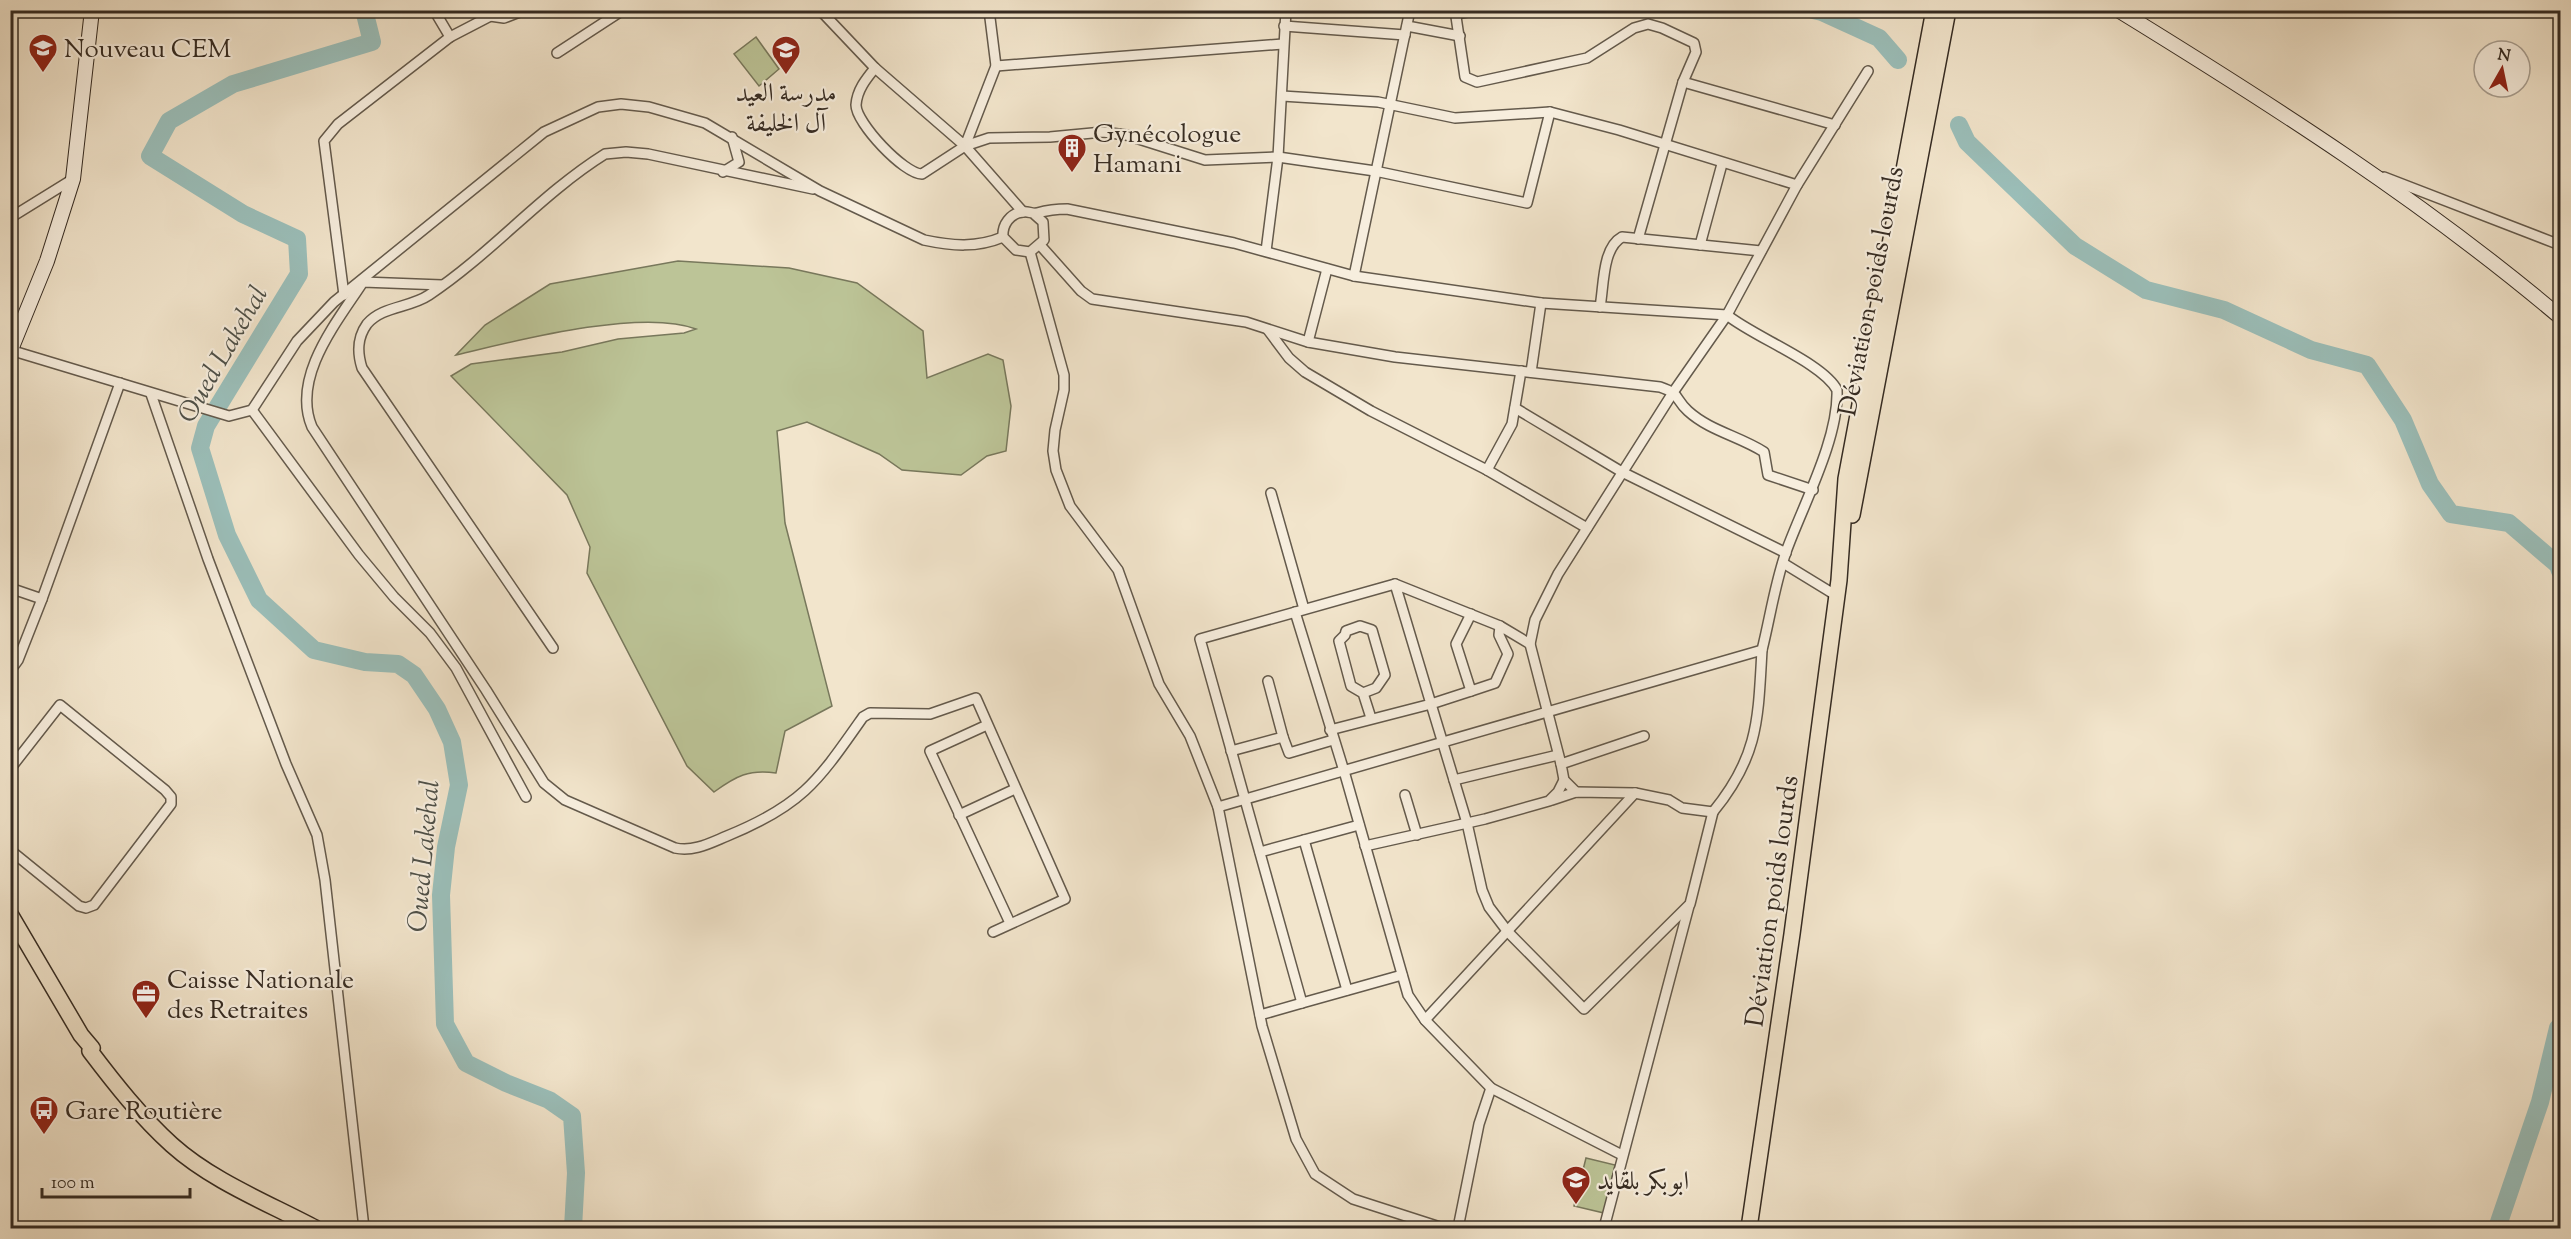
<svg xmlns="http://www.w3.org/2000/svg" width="2571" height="1239" font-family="'Sorts Mill Goudy',Amiri,serif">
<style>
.green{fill:#bcc497;stroke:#78785c;stroke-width:1.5}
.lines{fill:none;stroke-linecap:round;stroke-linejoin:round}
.river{stroke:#9bbfba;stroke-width:18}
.minor-casing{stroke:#645a4c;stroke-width:12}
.secondary-casing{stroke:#352b22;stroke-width:16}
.primary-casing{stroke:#352b22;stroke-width:18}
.trunk-casing{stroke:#352b22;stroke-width:18}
.minor{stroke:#f7eede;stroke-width:9}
.secondary{stroke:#f7eede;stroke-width:14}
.primary{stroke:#f2e5cc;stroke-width:15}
.trunk{stroke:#f2e5cc;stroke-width:15}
.labels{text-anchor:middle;stroke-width:4.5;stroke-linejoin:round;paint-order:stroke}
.poi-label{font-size:26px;fill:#352b22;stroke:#f7eede;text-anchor:start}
.street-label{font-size:26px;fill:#352b22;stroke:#f7eede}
.water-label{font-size:27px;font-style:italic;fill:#4e5048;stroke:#f7eede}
</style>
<rect width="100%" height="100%" fill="#f2e5cc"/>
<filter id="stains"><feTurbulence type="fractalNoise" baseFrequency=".00333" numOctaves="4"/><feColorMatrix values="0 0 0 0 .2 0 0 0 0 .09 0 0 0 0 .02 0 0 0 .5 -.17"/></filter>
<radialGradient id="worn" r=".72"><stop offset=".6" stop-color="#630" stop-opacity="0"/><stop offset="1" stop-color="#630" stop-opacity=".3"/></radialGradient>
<g class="green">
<polygon points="756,37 779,69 759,86 734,54"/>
<path d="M678 261 789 268 857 283 923 331 927 378 988 354 1003 360 1011 406 1006 451 987 456 961 475 902 470 879 454 807 422 777 431 785 523 832 706 785 731 776 773C749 769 736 776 714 792L687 766 587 573 590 547 567 495 451 376 471 364 562 352 618 339 684 333 696 329C641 308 515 341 456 355L485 325 550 284Z"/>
<polygon points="1586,1158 1615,1165 1604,1213 1574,1206"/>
</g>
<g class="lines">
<g class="river">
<polyline points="364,10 372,42 233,84 169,121 150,156 243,214 297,239 299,274 206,426 200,448 227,535 259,600 314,650 365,662 398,664 414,675 437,709 452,742 459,785 446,847 441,895 445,1024 466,1063 506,1083 549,1100 572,1116 576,1173 573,1228"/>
<polyline points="1813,10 1822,12 1879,38 1898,60"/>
<polyline points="1959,125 1967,142 2075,246 2146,290 2224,310 2311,350 2367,365 2403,420 2430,484 2451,514 2509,523 2558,565 2560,571"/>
<polyline points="2497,1228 2540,1102 2558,1028 2560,1027"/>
</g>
<g class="minor-casing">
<g id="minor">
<polyline points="434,10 450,37"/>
<polyline points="820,10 875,68 965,146 996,66 989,10"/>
<polyline points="1455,10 1465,77 1477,82 1587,58 1634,28 1648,24 1662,28 1694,43 1696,52 1683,82 1638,239"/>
<polyline points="1456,14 1478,10"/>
<polyline points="490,16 504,18 525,10"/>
<polyline points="1284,26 1405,35"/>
<polyline points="1407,26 1460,36"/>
<polyline points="557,53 623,10"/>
<polyline points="996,66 1283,44"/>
<path d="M875 68C866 79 857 90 856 105 856 123 904 174 922 174L965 146 989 138 1050 137 1103 132 1126 135 1205 160 1278 157 1375 171 1527 203 1550 112"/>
<polyline points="1683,82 1835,125"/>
<polyline points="1282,96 1378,102 1455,118 1550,112 1619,130 1797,185"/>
<polyline points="965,146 1023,212"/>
<polyline points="723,172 739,162 732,137"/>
<polyline points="2384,177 2560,245"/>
<path d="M1034 214 1043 222 1044 240 1030 252 1016 250 1003 237C1002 225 1010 213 1023 212 1028 211 1032 214 1037 213 1048 210 1055 209 1067 209L1234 243 1354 276 1541 303 1727 315C1754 337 1823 363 1837 390 1839 439 1802 507 1786 552 1775 583 1770 618 1762 650L1218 807"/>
<polyline points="10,218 73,179"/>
<path d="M1040 245 1081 291 1092 299 1246 322 1308 342 1395 357 1660 387C1681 394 1674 398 1688 411 1710 431 1739 436 1764 452L1768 475 1813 490"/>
<polyline points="1700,245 1722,164"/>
<polyline points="1266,251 1278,157 1286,10"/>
<polyline points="1030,252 1064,375 1064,390 1055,430 1053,451 1056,470 1070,506 1118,570 1159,684 1190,736 1218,807 1262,1026 1296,1139 1315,1174 1353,1199 1443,1228"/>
<polyline points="1354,276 1410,10"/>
<path d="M442 285 363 282C337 322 291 377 312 427L486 690 544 783 565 800 675 848C694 852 710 843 727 836 803 805 818 781 863 717L870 713 930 714 976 698 1065 899 993 932"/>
<polyline points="344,295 324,141 338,124 450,37 502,10"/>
<path d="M1600 307C1604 286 1602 248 1622 237L1761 251"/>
<polyline points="1268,330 1289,358 1305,372 1371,411 1487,470 1587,528"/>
<polyline points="1308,342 1327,269"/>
<path d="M10 350 229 416 252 410 297 341 334 302 544 132 598 107 621 104 649 107 705 123 820 191 924 240C952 246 977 248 1003 237"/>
<polyline points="1531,372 1541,303"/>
<polyline points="151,394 208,559 286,764 317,835 325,880 364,1228"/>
<polyline points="1515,408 1622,472 1786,553"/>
<polyline points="252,410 359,555 394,597 430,633 456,668 526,797"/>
<polyline points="1487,470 1512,424 1521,371"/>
<polyline points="1271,493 1304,609"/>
<polyline points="1783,563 1837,596"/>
<polyline points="1395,584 1200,639 1302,1003 1402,975"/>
<polyline points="10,588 42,599"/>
<path d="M1295 612 1344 771 1408 995 1425 1020 1635 793 1669 800 1682 808 1713 812C1759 756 1758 719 1762 650"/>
<polyline points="1471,614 1456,644 1471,691 1495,683 1508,654 1499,635 1500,626"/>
<polyline points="1530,644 1535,620 1558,574 1674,391 1727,315 1797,185 1868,71"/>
<path d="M553 648 362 368C357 352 357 338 367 324 382 306 410 308 429 295 491 254 541 194 605 154L626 152 648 154 813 189"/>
<polyline points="10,671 18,660 42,599 120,383"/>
<polyline points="1471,691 1431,704 1467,823 1482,890 1489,907 1508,932 1584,1009 1690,904 1713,812"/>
<polyline points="1363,693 1376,688 1385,675 1372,630 1360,626 1346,631 1345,635 1339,641 1351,686 1363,693 1371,718"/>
<polyline points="987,725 930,751 1010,923"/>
<polyline points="1330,730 1431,704 1395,584 1500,626 1530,644 1561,764"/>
<polyline points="1283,737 1289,753 1333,740"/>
<polyline points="1231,751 1283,737 1268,681"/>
<polyline points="10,769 60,705 165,790 171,797 171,804 94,905 86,908 79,906 10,850"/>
<polyline points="1454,780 1558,755"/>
<polyline points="1576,792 1564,780 1561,764 1644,736"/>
<polyline points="1405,795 1417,835"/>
<polyline points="1552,800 1576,792 1635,793"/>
<polyline points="959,815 1015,789"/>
<polyline points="1304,840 1347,990"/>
<polyline points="1365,846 1485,819 1549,801 1558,792 1564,780"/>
<polyline points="1260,852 1359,825"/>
<polyline points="1260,1015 1302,1003"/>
<polyline points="1425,1020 1491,1088 1622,1155"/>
<polyline points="1458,1228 1479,1124 1491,1088"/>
<polyline points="1604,1228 1689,906"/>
</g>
</g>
<g class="secondary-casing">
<g id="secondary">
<path d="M2118 10C2271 104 2423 201 2560 317"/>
<polyline points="10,352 47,261 73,179 92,10"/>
</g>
</g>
<g class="primary-casing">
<g id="primary">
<polyline points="1852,515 1948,10"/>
<polyline points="1749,1228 1792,934 1839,580 1846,479 1934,10"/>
</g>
</g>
<g class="trunk-casing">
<path id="trunk" d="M10 914 81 1035 92 1048 90 1051C115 1084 141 1117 172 1145 212 1181 268 1203 315 1228"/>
</g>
<use href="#minor" class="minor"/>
<use href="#secondary" class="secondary"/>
<use href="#primary" class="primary"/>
<use href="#trunk" class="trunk"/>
</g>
<defs>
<g id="school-pin" transform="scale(1.5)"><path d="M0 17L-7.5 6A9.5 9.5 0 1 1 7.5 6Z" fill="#8f2418" stroke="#f7eede"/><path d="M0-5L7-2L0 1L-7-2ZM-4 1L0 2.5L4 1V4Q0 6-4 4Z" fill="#fff"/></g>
<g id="building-pin" transform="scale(1.5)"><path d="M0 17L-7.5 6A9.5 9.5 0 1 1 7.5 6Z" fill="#8f2418" stroke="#f7eede"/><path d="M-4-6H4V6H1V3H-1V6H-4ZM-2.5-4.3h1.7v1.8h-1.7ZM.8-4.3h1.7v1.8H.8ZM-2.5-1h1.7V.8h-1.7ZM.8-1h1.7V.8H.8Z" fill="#fff"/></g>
<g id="office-pin" transform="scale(1.5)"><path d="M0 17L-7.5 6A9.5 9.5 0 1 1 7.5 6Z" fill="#8f2418" stroke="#f7eede"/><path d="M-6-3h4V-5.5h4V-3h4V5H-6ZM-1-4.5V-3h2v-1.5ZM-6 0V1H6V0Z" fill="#fff"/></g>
<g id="bus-pin" transform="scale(1.5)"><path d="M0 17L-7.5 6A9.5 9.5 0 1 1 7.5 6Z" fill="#8f2418" stroke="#f7eede"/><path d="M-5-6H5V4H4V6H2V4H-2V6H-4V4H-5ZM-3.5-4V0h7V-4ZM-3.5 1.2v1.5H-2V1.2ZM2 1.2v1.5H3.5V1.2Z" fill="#fff"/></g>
</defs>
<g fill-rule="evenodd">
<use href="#school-pin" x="43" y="48"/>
<use href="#school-pin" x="786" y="50"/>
<use href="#building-pin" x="1072" y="148"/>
<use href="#office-pin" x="146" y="994"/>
<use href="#bus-pin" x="44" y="1110"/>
<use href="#school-pin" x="1576" y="1180"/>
</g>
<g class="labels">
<g class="poi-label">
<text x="64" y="57">Nouveau CEM</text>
<text x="786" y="101" text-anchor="middle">مدرسة العيد<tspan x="786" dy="30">آل الخليفة</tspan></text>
<text x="1093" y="142">Gynécologue<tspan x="1093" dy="30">Hamani</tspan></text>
<text x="167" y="988">Caisse Nationale<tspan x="167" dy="30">des Retraites</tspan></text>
<text x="65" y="1119">Gare Routière</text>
<text x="1597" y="1189">ابوبكر بلقايد</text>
</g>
<g class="street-label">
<text transform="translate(1870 291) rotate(-79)" y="9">Déviation poids lourds</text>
<text transform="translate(1771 901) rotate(-82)" y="9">Déviation poids lourds</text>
</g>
<g class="water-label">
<text transform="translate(222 354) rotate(-60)" y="9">Oued Lakehal</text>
<text transform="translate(423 856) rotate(-85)" y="9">Oued Lakehal</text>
</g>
</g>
<rect width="2571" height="1239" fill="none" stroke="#f2e5cc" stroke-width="36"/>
<rect x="12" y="12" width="2547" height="1215" fill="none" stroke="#352b22" stroke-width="3"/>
<rect x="18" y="18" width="2535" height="1203" fill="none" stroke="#352b22" stroke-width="1.5"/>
<g transform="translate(2502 69) rotate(9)"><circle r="28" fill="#f7eede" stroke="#a9a093" stroke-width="1.5"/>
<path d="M0-4.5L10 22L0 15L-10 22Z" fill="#8f2418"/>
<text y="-9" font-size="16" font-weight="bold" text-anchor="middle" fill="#352b22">N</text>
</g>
<path d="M42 1188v9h148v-9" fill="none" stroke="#352b22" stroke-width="3"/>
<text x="51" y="1188" font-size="18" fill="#352b22" stroke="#f7eede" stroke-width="4.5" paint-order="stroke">100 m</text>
<rect width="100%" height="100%" filter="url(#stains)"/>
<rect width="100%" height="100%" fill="url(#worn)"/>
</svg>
